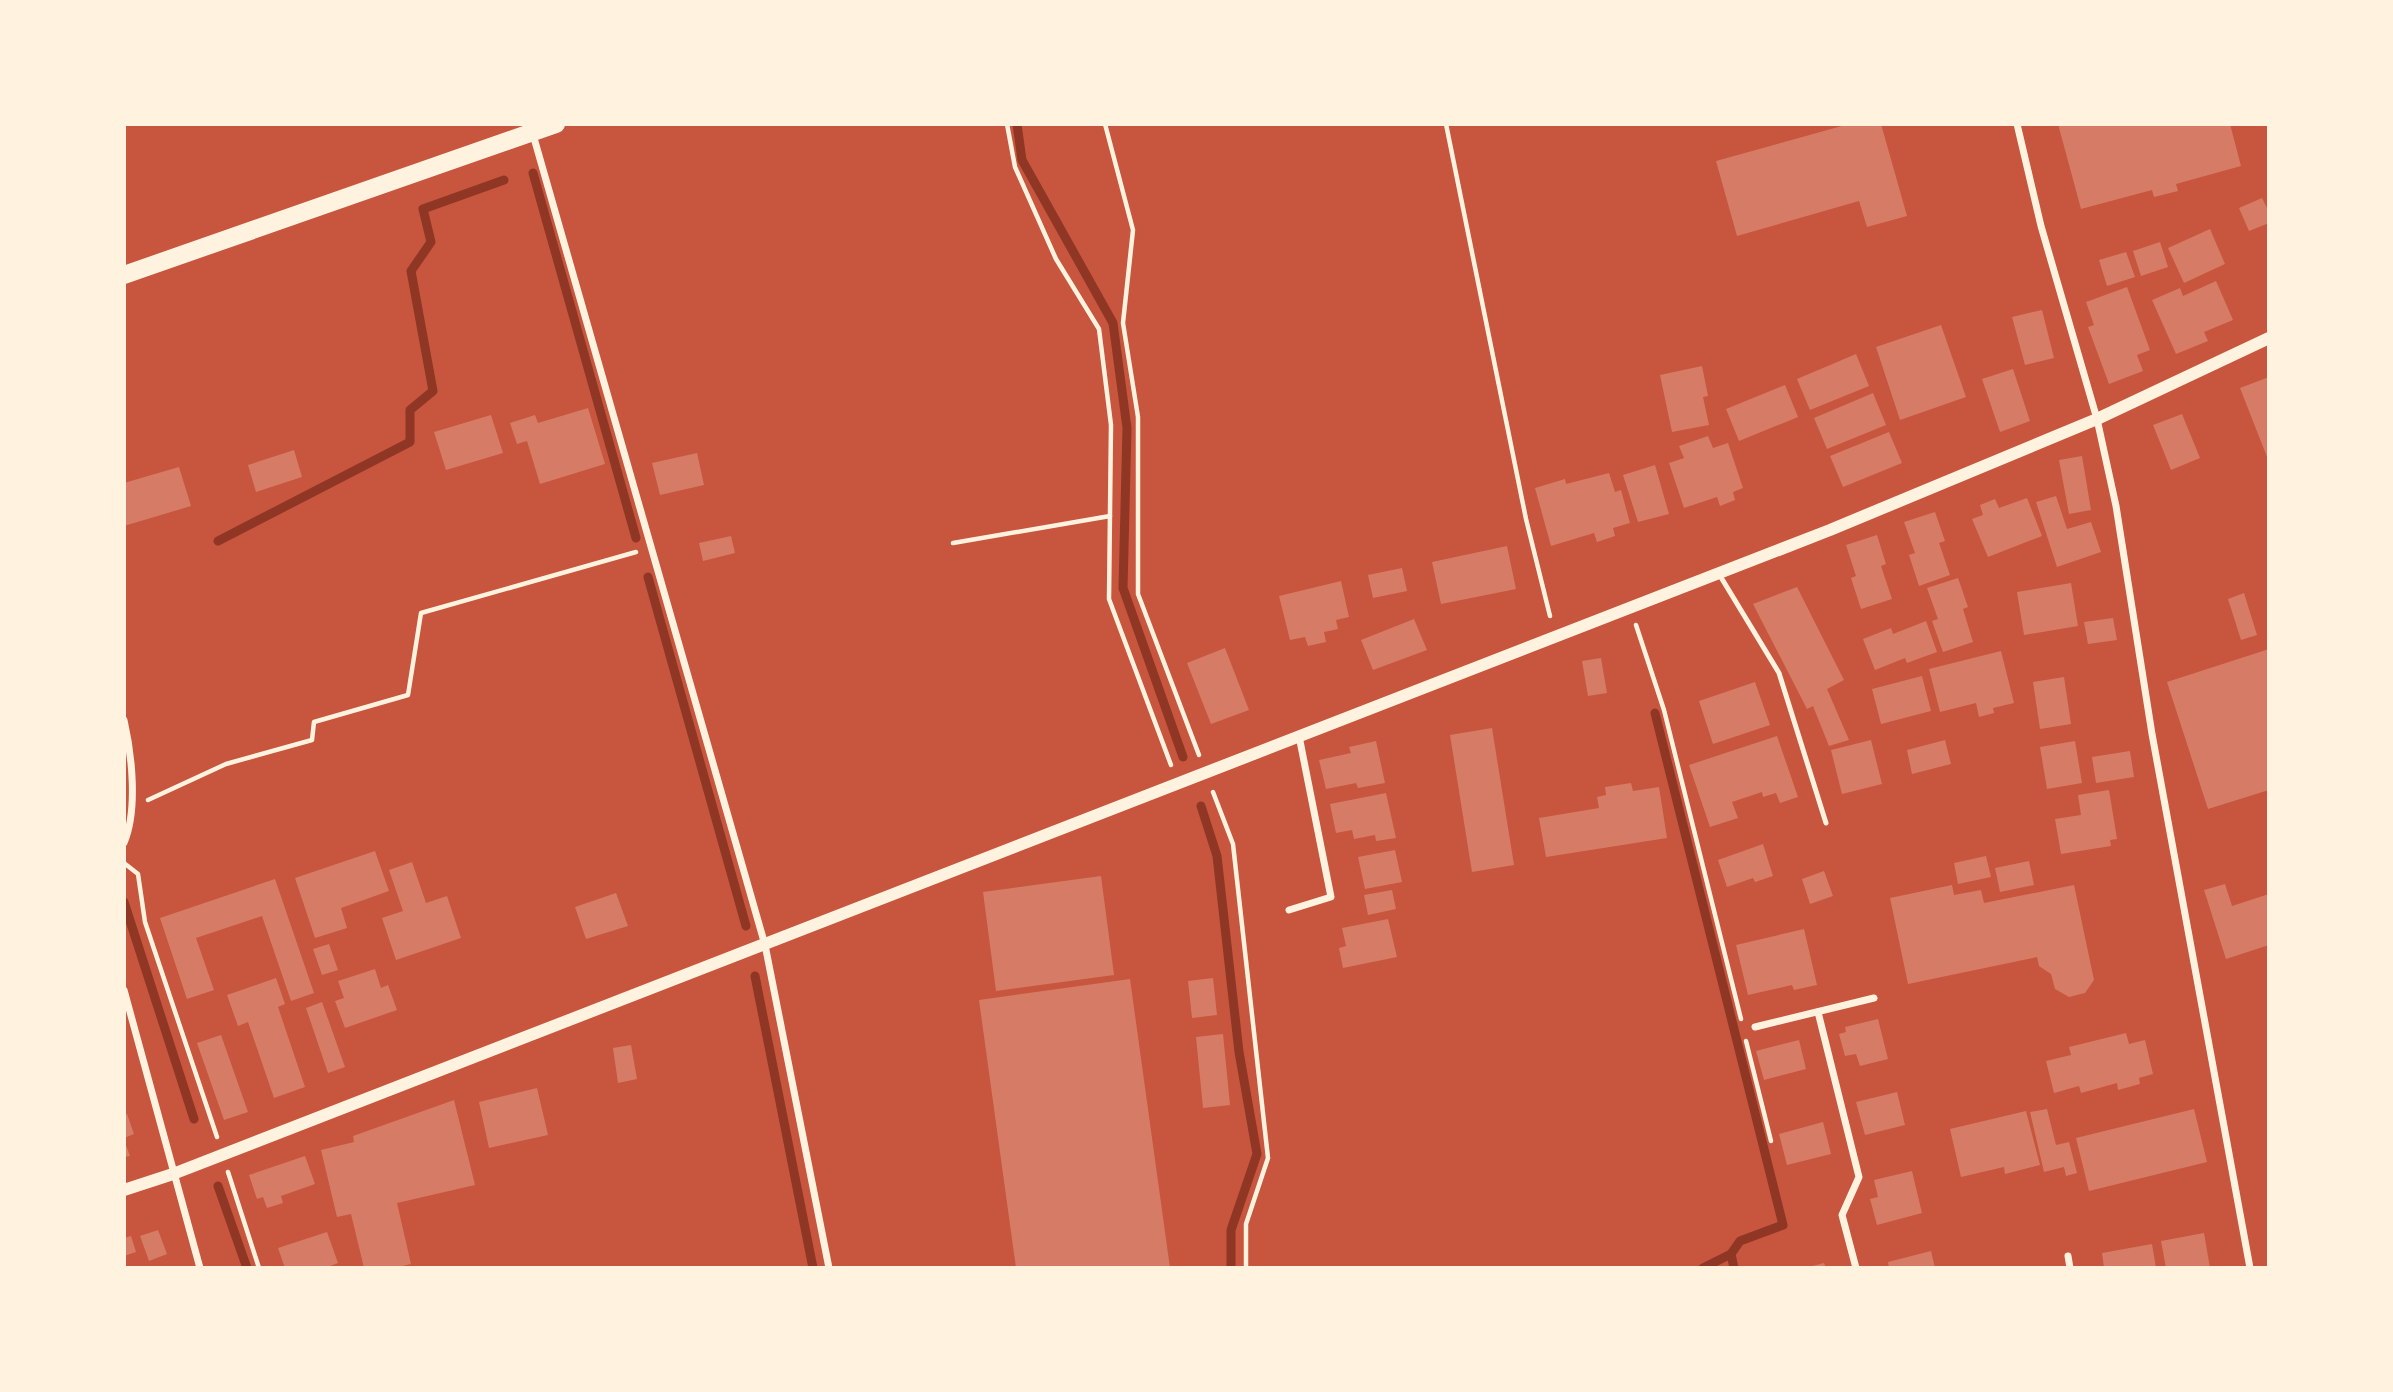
<svg xmlns="http://www.w3.org/2000/svg" width="2393" height="1392" font-family="Barlow,sans-serif">
<style>
.lines{fill:none;stroke-linecap:round;stroke-linejoin:round}
.stream{stroke:#8f3625;stroke-width:9}
.building{fill:#d67c66}
.path{stroke:#fff3e0;stroke-width:4.5}
.service{stroke:#fff3e0;stroke-width:5}
.minor{stroke:#fff3e0;stroke-width:7}
.tertiary{stroke:#fff3e0;stroke-width:12}
.primary{stroke:#fff3e0;stroke-width:18}
</style>
<rect width="100%" height="100%" fill="#c8553d"/>
<g class="lines">
<g class="stream">
<polyline points="1017,124 1022,160 1113,323 1127,428 1123,588 1183,757"/>
<polyline points="533,173 636,538"/>
<polyline points="218,541 410,442 410,410 433,391 411,271 431,242 423,209 504,180"/>
<polyline points="648,577 746,926"/>
<polyline points="1655,713 1783,1225 1740,1241 1731,1254"/>
<polyline points="1201,806 1217,856 1239,1052 1257,1154 1231,1230 1231,1268"/>
<polyline points="124,902 194,1119"/>
<polyline points="755,976 813,1268"/>
<polyline points="218,1186 247,1268"/>
<polyline points="1703,1268 1731,1254 1734,1268"/>
</g>
</g>
<g class="building">
<polygon points="1849,124 1881,124 1907,216 1867,227 1859,201 1737,236 1716,161"/>
<polygon points="2058,124 2230,124 2241,166 2176,184 2178,191 2154,197 2152,190 2081,209"/>
<polygon points="2262,198 2269,212 2269,223 2249,231 2239,208"/>
<polygon points="2210,229 2225,264 2184,283 2168,248"/>
<polygon points="2160,242 2168,267 2141,276 2133,251"/>
<polygon points="2126,252 2135,277 2107,286 2099,260"/>
<polygon points="2216,281 2233,320 2204,332 2208,341 2176,354 2152,300 2180,288 2183,296"/>
<polygon points="2127,287 2150,350 2137,355 2143,371 2109,384 2088,327 2094,325 2086,302"/>
<polygon points="2042,310 2054,358 2025,365 2012,317"/>
<polygon points="1941,325 1966,397 1900,420 1876,347"/>
<polygon points="1856,354 1869,386 1810,410 1797,379"/>
<polygon points="1702,366 1708,396 1703,397 1709,425 1672,432 1660,375"/>
<polygon points="2013,369 2030,421 2000,432 1982,379"/>
<polygon points="2269,377 2269,462 2240,388"/>
<polygon points="1785,385 1798,417 1739,441 1726,409"/>
<polygon points="1873,393 1886,425 1827,449 1814,418"/>
<polygon points="588,408 605,464 540,484 527,441 517,444 510,423 535,415 538,423"/>
<polygon points="2182,414 2200,458 2171,470 2153,425"/>
<polygon points="491,415 503,453 446,470 434,432"/>
<polygon points="1889,432 1902,463 1843,487 1830,456"/>
<polygon points="1708,436 1713,448 1728,443 1743,488 1733,492 1735,500 1720,506 1717,497 1684,508 1669,463 1684,458 1679,446"/>
<polygon points="294,450 302,477 256,492 248,465"/>
<polygon points="697,453 704,485 660,495 652,463"/>
<polygon points="2082,456 2091,510 2069,514 2059,460"/>
<polygon points="1655,465 1669,514 1638,522 1623,475"/>
<polygon points="179,467 191,506 124,526 124,483"/>
<polygon points="1609,473 1615,492 1621,490 1630,523 1613,528 1615,536 1597,542 1594,533 1551,546 1535,488 1565,479 1566,484"/>
<polygon points="2056,496 2067,529 2091,522 2101,552 2057,567 2036,502"/>
<polygon points="2027,498 2042,536 1988,557 1972,519 1983,515 1980,505 1995,499 1999,508"/>
<polygon points="1935,512 1945,541 1939,543 1950,575 1919,586 1909,555 1915,553 1904,522"/>
<polygon points="1877,535 1886,564 1881,566 1892,599 1861,609 1851,578 1856,576 1846,545"/>
<polygon points="731,536 735,553 703,561 699,543"/>
<polygon points="1507,546 1516,589 1441,604 1432,562"/>
<polygon points="1402,568 1407,591 1373,598 1368,575"/>
<polygon points="1958,578 1968,607 1963,609 1973,642 1943,652 1932,621 1938,619 1927,588"/>
<polygon points="1341,581 1349,617 1336,620 1338,629 1324,632 1326,642 1308,646 1305,637 1290,640 1279,596"/>
<polygon points="2071,583 2078,626 2024,635 2017,592"/>
<polygon points="1797,587 1844,680 1827,689 1849,740 1829,746 1813,706 1807,709 1753,604"/>
<polygon points="2244,593 2257,635 2241,640 2228,599"/>
<polygon points="2113,618 2117,640 2088,644 2084,622"/>
<polygon points="1414,619 1427,650 1373,670 1361,640"/>
<polygon points="1926,621 1937,652 1907,663 1905,658 1875,670 1863,639 1891,628 1893,634"/>
<polygon points="1225,648 1249,710 1211,724 1187,663"/>
<polygon points="2269,649 2269,790 2208,809 2167,682"/>
<polygon points="2001,651 2014,703 1993,708 1994,713 1979,717 1976,703 1940,712 1929,669"/>
<polygon points="1601,658 1607,693 1588,696 1582,661"/>
<polygon points="1922,676 1931,711 1881,724 1872,689"/>
<polygon points="2064,677 2071,724 2040,729 2033,682"/>
<polygon points="1755,682 1770,725 1713,744 1699,701"/>
<polygon points="1492,728 1514,865 1472,872 1450,735"/>
<polygon points="1777,736 1798,797 1780,803 1776,793 1763,797 1762,792 1732,802 1738,818 1710,827 1689,765"/>
<polygon points="1871,740 1882,784 1842,794 1831,750"/>
<polygon points="1945,740 1951,764 1912,774 1907,750"/>
<polygon points="1376,741 1385,783 1358,788 1356,783 1326,789 1319,760 1351,753 1349,747"/>
<polygon points="2075,741 2082,783 2047,789 2040,747"/>
<polygon points="2130,751 2134,777 2096,783 2092,757"/>
<polygon points="1631,783 1633,791 1659,787 1667,838 1546,857 1539,818 1599,808 1597,797 1606,795 1605,787"/>
<polygon points="2109,790 2117,839 2110,840 2111,846 2061,854 2055,819 2081,815 2078,795"/>
<polygon points="1386,793 1396,838 1376,841 1375,835 1354,839 1352,830 1336,833 1330,804"/>
<polygon points="1763,844 1773,876 1755,882 1753,878 1727,887 1718,860"/>
<polygon points="1395,850 1402,882 1365,889 1358,857"/>
<polygon points="375,851 389,891 341,908 347,928 315,938 295,878"/>
<polygon points="1986,856 1991,877 1958,884 1954,863"/>
<polygon points="2029,861 2034,885 2000,892 1995,868"/>
<polygon points="412,862 426,903 447,896 461,938 396,960 382,918 403,911 389,870"/>
<polygon points="1824,871 1833,896 1810,904 1802,879"/>
<polygon points="1101,876 1114,975 996,991 983,892"/>
<polygon points="275,879 314,993 291,1001 262,916 196,938 214,990 187,999 160,918"/>
<polygon points="2225,884 2232,906 2269,894 2269,945 2226,959 2204,890"/>
<polygon points="1952,885 1954,895 1981,890 1984,903 2074,885 2094,980 2085,993 2069,997 2055,989 2051,974 2039,966 2037,957 1908,984 1890,898"/>
<polygon points="1392,890 1396,909 1368,915 1364,895"/>
<polygon points="616,893 628,926 586,939 575,907"/>
<polygon points="1388,919 1397,957 1343,968 1339,948 1346,946 1342,928"/>
<polygon points="1804,929 1817,985 1794,990 1792,985 1748,995 1736,945"/>
<polygon points="329,944 338,970 322,975 313,949"/>
<polygon points="375,969 381,988 388,985 397,1010 345,1028 335,1001 344,998 338,981"/>
<polygon points="276,978 285,1004 278,1007 305,1087 274,1098 248,1022 238,1026 227,995"/>
<polygon points="1213,978 1217,1015 1192,1018 1188,981"/>
<polygon points="1130,979 1170,1268 1016,1268 979,1000"/>
<polygon points="322,1002 345,1067 328,1073 306,1008"/>
<polygon points="1878,1019 1888,1059 1860,1066 1856,1054 1845,1056 1839,1034 1846,1032 1845,1027"/>
<polygon points="2126,1033 2129,1044 2145,1040 2153,1074 2139,1078 2140,1084 2118,1090 2117,1083 2081,1093 2079,1086 2054,1093 2046,1061 2071,1055 2069,1047"/>
<polygon points="1223,1034 1230,1105 1203,1108 1196,1037"/>
<polygon points="221,1035 248,1112 224,1120 197,1043"/>
<polygon points="1799,1040 1806,1069 1764,1080 1756,1051"/>
<polygon points="631,1045 637,1079 618,1083 613,1048"/>
<polygon points="537,1088 548,1135 489,1148 479,1102"/>
<polygon points="1897,1092 1905,1125 1865,1135 1856,1102"/>
<polygon points="454,1100 475,1185 397,1203 411,1264 394,1268 364,1268 351,1214 337,1217 321,1150 354,1142 353,1136"/>
<polygon points="2047,1109 2056,1145 2069,1142 2077,1173 2066,1176 2064,1167 2044,1172 2030,1112"/>
<polygon points="2194,1109 2207,1162 2089,1191 2076,1138"/>
<polygon points="2026,1111 2040,1165 2005,1174 2004,1167 1961,1177 1950,1129"/>
<polygon points="127,1114 134,1134 124,1138 124,1115"/>
<polygon points="1823,1122 1831,1154 1787,1165 1779,1134"/>
<polygon points="124,1140 130,1156 124,1157"/>
<polygon points="305,1156 315,1184 281,1196 283,1203 267,1208 263,1197 257,1199 249,1175"/>
<polygon points="1912,1171 1922,1213 1877,1225 1870,1199 1878,1197 1874,1180"/>
<polygon points="158,1230 167,1254 149,1261 140,1236"/>
<polygon points="327,1232 338,1263 325,1268 285,1268 278,1248"/>
<polygon points="2204,1233 2210,1268 2166,1268 2161,1241"/>
<polygon points="131,1236 136,1252 124,1256 124,1238"/>
<polygon points="2152,1244 2156,1268 2104,1268 2102,1253"/>
<polygon points="1931,1251 1935,1268 1889,1268 1888,1262"/>
<polygon points="1824,1263 1826,1268 1808,1268 1808,1267"/>
</g>
<g class="lines">
<g class="path">
<polyline points="1007,124 1015,167 1056,259 1099,329 1111,425 1109,599 1171,765"/>
<polyline points="1105,124 1133,230 1123,323 1138,417 1138,594 1199,755"/>
<polyline points="1446,124 1526,519 1550,616"/>
<polyline points="953,543 1110,516"/>
<polyline points="1636,625 1664,710 1741,1019"/>
<polyline points="1213,792 1233,844 1268,1158 1246,1224 1246,1268"/>
<polyline points="148,800 226,764 312,740 314,722 408,695 421,613 636,552"/>
<polyline points="124,863 138,874 145,922 217,1137"/>
<polyline points="1746,1041 1771,1141"/>
<polyline points="228,1172 259,1268"/>
</g>
<polyline class="service" points="1719,574 1779,673 1826,823"/>
<g class="minor">
<polyline points="2017,124 2041,226 2097,419 2116,506 2152,734 2250,1268"/>
<polyline points="532,131 765,945 829,1268"/>
<path d="M124 720C132 755 138 810 124 843"/>
<polyline points="1289,910 1331,897 1299,736"/>
<polyline points="124,990 200,1268"/>
<polyline points="1818,1012 1859,1177 1842,1215 1856,1268"/>
<polyline points="1755,1027 1874,998"/>
<polyline points="2068,1256 2070,1268"/>
</g>
<polyline class="tertiary" points="124,1190 173,1174 1830,530 2097,419 2269,338"/>
<polyline class="primary" points="124,275 556,124"/>
</g>
<rect width="2393" height="1392" fill="none" stroke="#fff3e0" stroke-width="252"/>
</svg>
